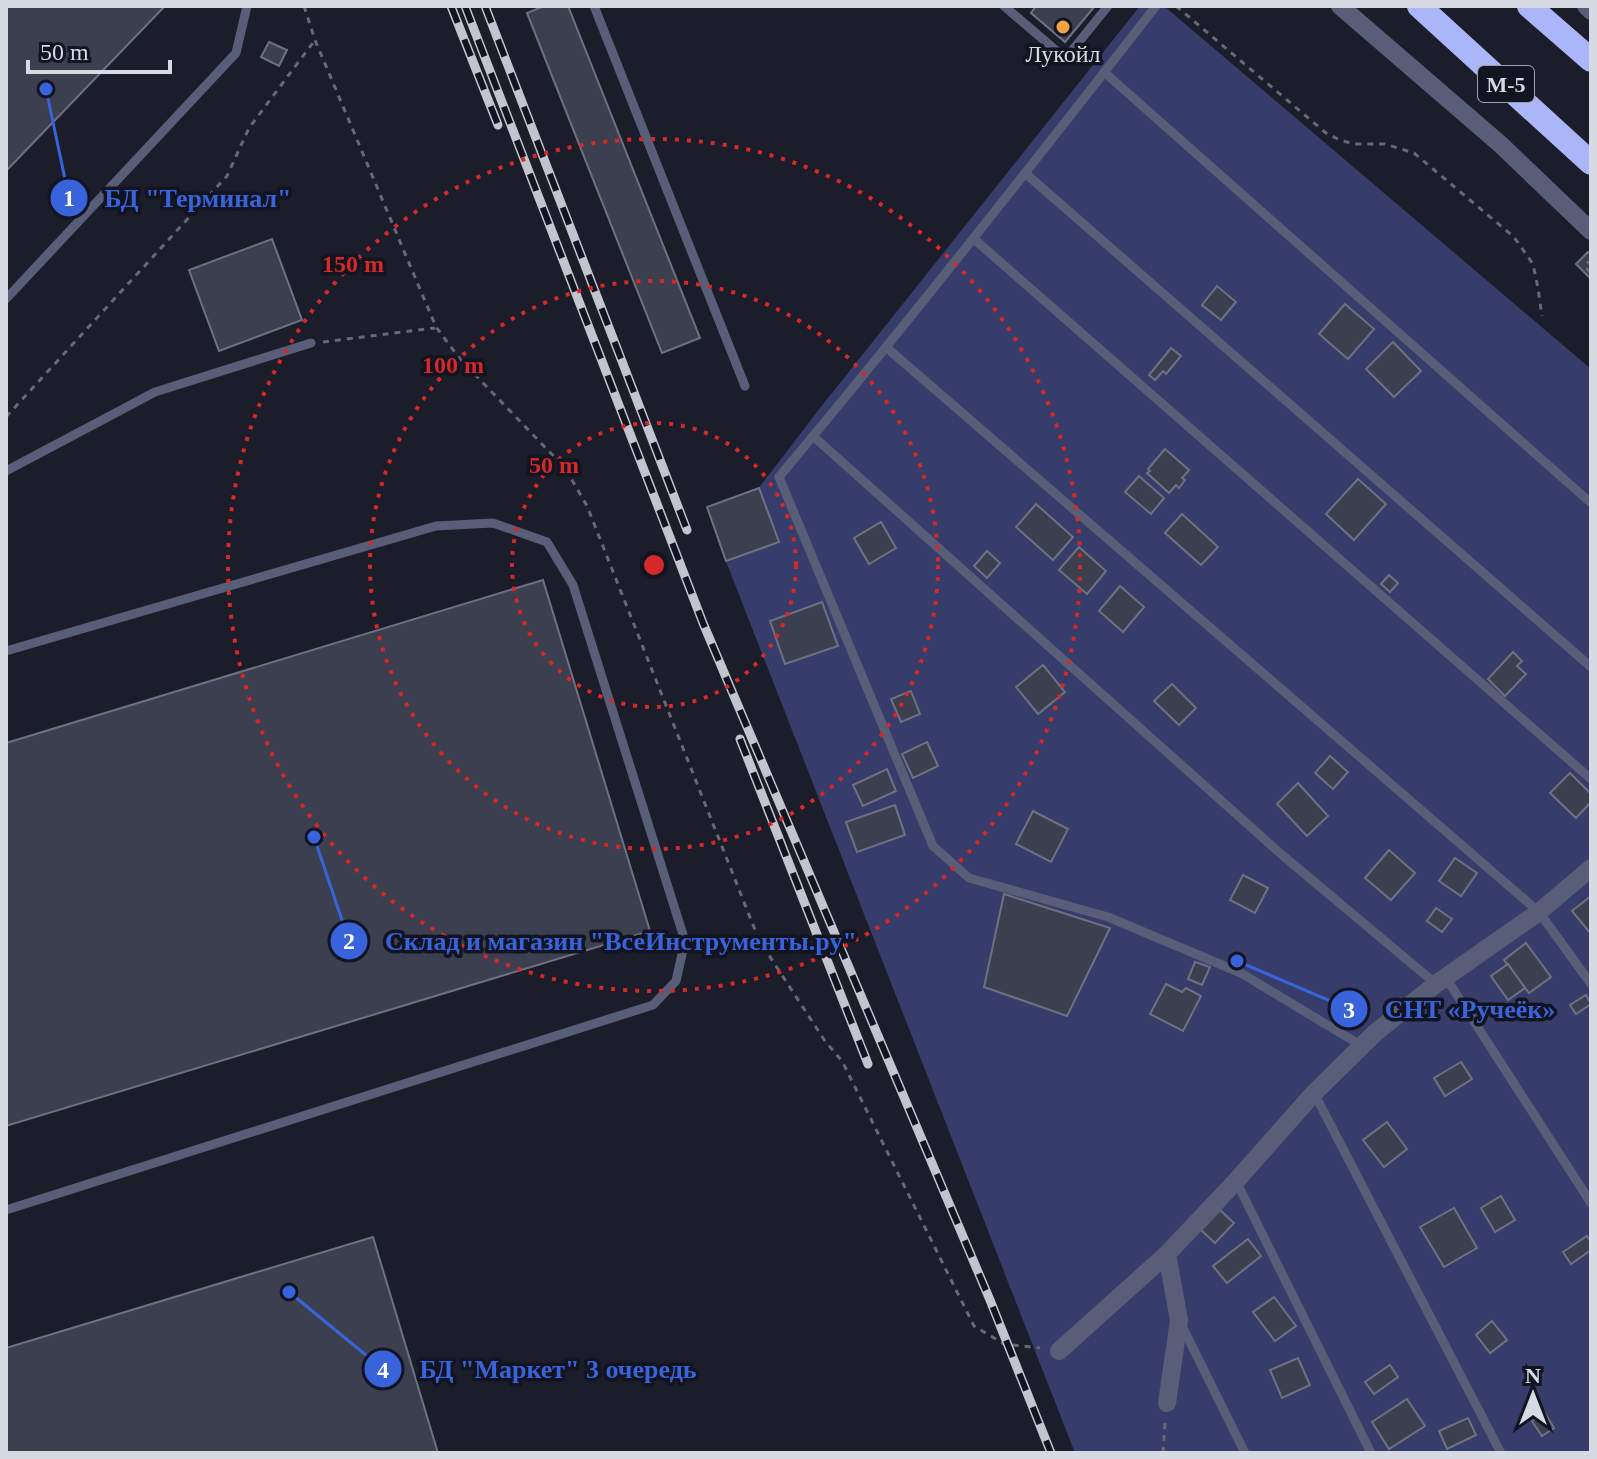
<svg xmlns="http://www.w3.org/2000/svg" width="1597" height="1459" font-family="'Times New Roman',serif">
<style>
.green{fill:#373d6a}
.building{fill:#3c3f4f;stroke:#6e7182;stroke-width:2}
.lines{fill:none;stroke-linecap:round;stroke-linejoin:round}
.path{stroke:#666874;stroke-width:3;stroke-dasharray:6 6;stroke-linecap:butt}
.lane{stroke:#595e78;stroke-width:9}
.street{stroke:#595e78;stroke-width:18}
.highway{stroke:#abb6f8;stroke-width:24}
.rail-casing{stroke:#c2c4ce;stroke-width:9}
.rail{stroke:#121421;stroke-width:6;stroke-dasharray:18;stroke-linecap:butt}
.ring{fill:none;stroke:#d62828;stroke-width:4;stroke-dasharray:4 8}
.poi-dot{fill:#f4a344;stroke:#121421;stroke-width:3}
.labels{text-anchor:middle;stroke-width:7;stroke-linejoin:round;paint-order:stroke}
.shield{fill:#121421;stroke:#9c9ea9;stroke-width:2}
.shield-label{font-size:22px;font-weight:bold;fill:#d7d9e3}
.poi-label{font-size:24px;fill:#d7d9e3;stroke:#121421}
.centre{fill:#d62828;stroke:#121421;stroke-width:4}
.ring-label{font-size:24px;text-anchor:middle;font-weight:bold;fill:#d62828;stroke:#121421;stroke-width:7;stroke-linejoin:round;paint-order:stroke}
.leader{fill:none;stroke:#3963da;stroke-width:3}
.callout-dot{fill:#3963da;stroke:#121421;stroke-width:3}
.mark-label{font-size:24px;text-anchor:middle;font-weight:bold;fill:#fff}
.callout-label{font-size:26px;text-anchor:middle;font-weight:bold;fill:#3963da;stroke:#121421;stroke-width:7;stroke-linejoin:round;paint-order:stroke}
</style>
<rect width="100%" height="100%" fill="#1b1d2b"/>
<polygon class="green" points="1140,6 1164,6 1591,369 1591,1453 1075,1453 718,541 820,408"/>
<g class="building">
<polygon points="6,6 165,6 6,171"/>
<polygon points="544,6 568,6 700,338 662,353 527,13"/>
<polygon points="1036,6 1095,6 1065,42 1031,13"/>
<polygon points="269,42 287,50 279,66 261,57"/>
<polygon points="272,239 302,320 219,351 189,270"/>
<polygon points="1588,252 1591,255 1591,279 1576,264"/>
<polygon points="1217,286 1236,302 1221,320 1202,305"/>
<polygon points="1345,304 1374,329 1348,359 1319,334"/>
<polygon points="1393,342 1421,371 1394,397 1366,369"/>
<polygon points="1171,348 1181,356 1166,374 1163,371 1155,380 1149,375"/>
<polygon points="1165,449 1189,470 1182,478 1185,480 1179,488 1176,485 1169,493 1147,473 1150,471 1148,469"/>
<polygon points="1139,476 1164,498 1151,514 1125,492"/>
<polygon points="1358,479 1386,504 1354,540 1326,514"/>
<polygon points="759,488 779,542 726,561 707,507"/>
<polygon points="1036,504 1073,537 1053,560 1016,527"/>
<polygon points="1182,514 1218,547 1201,565 1165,533"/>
<polygon points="881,522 896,548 869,564 854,538"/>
<polygon points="1079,547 1106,571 1087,594 1059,570"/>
<polygon points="987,551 1000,563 987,578 974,566"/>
<polygon points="1389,575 1398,583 1390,592 1381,584"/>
<polygon points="543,580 650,931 6,1126 6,743"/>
<polygon points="1120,586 1144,607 1123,632 1099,611"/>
<polygon points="822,602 838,646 785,664 770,621"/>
<polygon points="1513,652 1522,661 1517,666 1526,674 1505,696 1488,679"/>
<polygon points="1043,665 1065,692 1038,714 1016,687"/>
<polygon points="1172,684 1196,708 1179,725 1154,701"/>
<polygon points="911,691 920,714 901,722 891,699"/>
<polygon points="927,742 938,766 913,778 902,754"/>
<polygon points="1330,756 1348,772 1333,789 1315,773"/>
<polygon points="887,769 896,791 863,806 853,785"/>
<polygon points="1570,773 1591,794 1591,802 1576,818 1550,793"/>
<polygon points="1298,783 1328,816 1307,836 1277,804"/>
<polygon points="895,805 905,835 857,852 846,822"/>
<polygon points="1033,811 1068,829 1051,862 1016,844"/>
<polygon points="1389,850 1415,873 1391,900 1365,878"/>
<polygon points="1455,858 1477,873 1461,896 1439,881"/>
<polygon points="1243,875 1268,888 1255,913 1230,900"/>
<polygon points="1004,894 1110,928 1067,1016 984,987"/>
<polygon points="1591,896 1591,934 1572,911"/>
<polygon points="1436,908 1452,919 1442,932 1427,921"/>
<polygon points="1526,943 1551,977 1529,993 1504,960"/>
<polygon points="1195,962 1210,967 1202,985 1188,979"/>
<polygon points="1508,964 1525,988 1508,1000 1491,976"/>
<polygon points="1166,984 1182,992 1186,988 1201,996 1183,1031 1150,1014"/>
<polygon points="1586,995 1591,1004 1576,1014 1570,1005"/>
<polygon points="1461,1062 1472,1079 1445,1096 1434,1078"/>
<polygon points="1387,1122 1407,1149 1384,1167 1363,1140"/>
<polygon points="1501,1196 1515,1220 1495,1232 1481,1208"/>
<polygon points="1454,1208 1477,1248 1444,1267 1420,1227"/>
<polygon points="1220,1210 1234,1223 1215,1243 1201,1230"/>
<polygon points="1587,1236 1591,1242 1591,1250 1571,1264 1563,1252"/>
<polygon points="373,1237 438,1453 6,1453 6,1348"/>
<polygon points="1248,1239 1261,1256 1227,1283 1213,1266"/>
<polygon points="1274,1297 1296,1326 1275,1341 1253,1312"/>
<polygon points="1492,1321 1507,1340 1490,1353 1476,1335"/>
<polygon points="1298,1358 1310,1385 1282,1398 1270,1370"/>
<polygon points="1390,1365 1398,1377 1374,1394 1365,1382"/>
<polygon points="1407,1399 1425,1426 1389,1449 1372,1422"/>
<polygon points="1545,1413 1554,1428 1542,1436 1532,1421"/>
<polygon points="1468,1418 1476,1435 1447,1449 1439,1431"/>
</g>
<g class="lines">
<g class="path">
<polyline points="304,6 315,40 436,327 460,359 565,468 587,506 759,940 825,1041 842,1061 974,1326 1004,1344 1040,1348"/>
<polyline points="1176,6 1326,133 1342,141 1357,144 1385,144 1414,153 1514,237 1533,264 1538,288 1542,316"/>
<polyline points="1591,265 1588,262 1585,267 1591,273"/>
<polyline points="323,342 435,328"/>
<polyline points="6,417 227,176 249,128 315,40"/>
<polyline points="1163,1453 1165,1422"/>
</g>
<g class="lane">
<polyline points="594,6 745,386"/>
<polyline points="1004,6 1059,53 1070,53 1108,6"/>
<path d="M1156 6C1032 165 908 323 779 477L933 846 969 878 1108 917 1241 973 1362 1046"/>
<polyline points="1104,72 1591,503"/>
<polyline points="1025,173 1591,667"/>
<polyline points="974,239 1591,779"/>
<polyline points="6,299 236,53 247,6"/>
<polyline points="887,348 1539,912 1591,984"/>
<polyline points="813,436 1281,854 1436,984"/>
<polyline points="6,471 155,392 311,343"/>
<polyline points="6,651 436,526 493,523 547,542 573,585 685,941 676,981 653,1005 6,1210"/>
<polyline points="1446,978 1591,1203"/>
<polyline points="1314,1093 1501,1453"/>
<polyline points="1236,1181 1371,1453"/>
<polyline points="1181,1324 1245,1453"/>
</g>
<g class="street">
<polyline points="1340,6 1500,144 1591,231"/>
<polyline points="1586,6 1591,11"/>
<polyline points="1059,1351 1167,1254"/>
<polyline points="1167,1403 1179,1320 1167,1254 1236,1181 1314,1093 1375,1033 1436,984 1539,912 1591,868"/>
</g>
<g class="highway">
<polyline points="1419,6 1591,163"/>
<polyline points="1529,6 1591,60"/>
</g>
<g class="rail-casing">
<g id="rail">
<polyline points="451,6 498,125"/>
<polyline points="465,6 703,623 990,1300 1051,1453"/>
<polyline points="485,6 687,530"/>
<polyline points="740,739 868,1064"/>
</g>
</g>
<use href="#rail" class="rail"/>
</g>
<g class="ring">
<circle cx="654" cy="565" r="142"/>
<circle cx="654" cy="565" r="284"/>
<circle cx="654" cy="565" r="426"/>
</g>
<circle class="poi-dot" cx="1063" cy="27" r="8"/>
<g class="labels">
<rect class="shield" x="1478" y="66" width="56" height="36" rx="6"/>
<g class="shield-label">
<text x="1506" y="92">М-5</text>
</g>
<g class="poi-label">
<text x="1063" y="62">Лукойл</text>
</g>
</g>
<circle cx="654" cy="565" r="12" class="centre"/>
<g class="ring-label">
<text x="353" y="272">150 m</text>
<text x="453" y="373">100 m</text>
<text x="554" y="473">50 m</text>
</g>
<path class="leader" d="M46 89L69 198M314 837L349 941M1237 961L1349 1009M289 1292L383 1369"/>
<g class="callout-dot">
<circle cx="46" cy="89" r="8"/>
<circle cx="314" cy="837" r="8"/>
<circle cx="1237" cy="961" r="8"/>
<circle cx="289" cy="1292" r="8"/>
<circle cx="69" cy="198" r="20"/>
<circle cx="349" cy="941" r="20"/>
<circle cx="1349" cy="1009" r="20"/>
<circle cx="383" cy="1369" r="20"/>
</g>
<g class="mark-label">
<text x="69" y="206">1</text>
<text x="349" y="949">2</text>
<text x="1349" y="1018">3</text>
<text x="383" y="1378">4</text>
</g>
<g class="callout-label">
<text x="198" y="207">БД "Терминал"</text>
<text x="621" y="950">Склад и магазин "ВсеИнструменты.ру"</text>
<text x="1470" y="1018">СНТ «Ручеёк»</text>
<text x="558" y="1378">БД "Маркет" 3 очередь</text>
</g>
<rect width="1597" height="1459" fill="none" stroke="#d7d9e3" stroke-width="16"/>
<g transform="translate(1533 1395)" stroke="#121421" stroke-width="6" paint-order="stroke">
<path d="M0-6L14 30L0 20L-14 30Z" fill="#d7d9e3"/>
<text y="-12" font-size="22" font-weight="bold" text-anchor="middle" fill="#d7d9e3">N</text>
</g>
<path d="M28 60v12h142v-12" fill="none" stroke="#d7d9e3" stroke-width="4"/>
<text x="40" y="60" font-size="24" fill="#d7d9e3" stroke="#121421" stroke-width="6" paint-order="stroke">50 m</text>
</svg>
